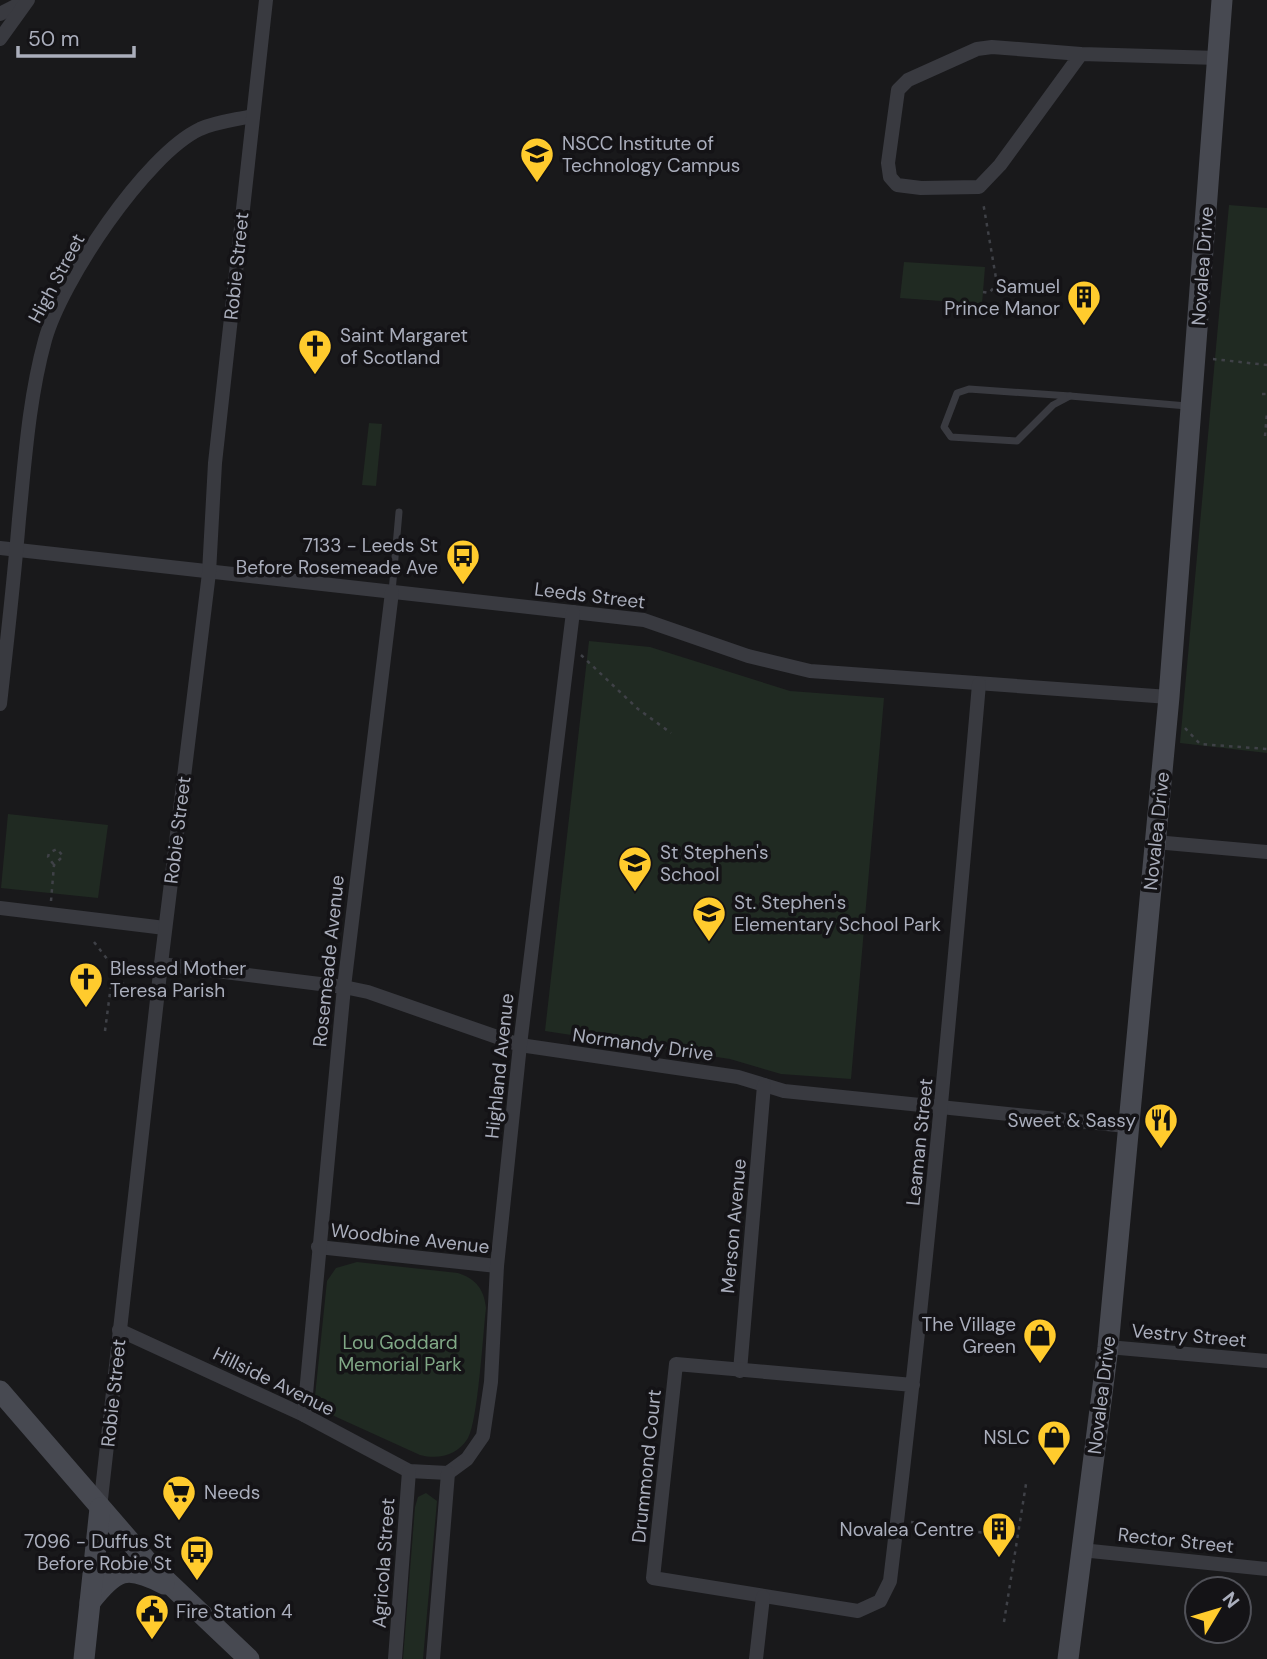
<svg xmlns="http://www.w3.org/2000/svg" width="1267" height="1659" font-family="'DM Sans',sans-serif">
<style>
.green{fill:#202a22}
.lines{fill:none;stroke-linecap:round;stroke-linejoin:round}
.path{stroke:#3f4147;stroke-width:2.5;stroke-dasharray:3.5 5;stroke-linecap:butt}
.lane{stroke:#393a40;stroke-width:7}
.street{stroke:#393a40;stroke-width:14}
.secondary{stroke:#474951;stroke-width:21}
.labels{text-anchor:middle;stroke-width:7;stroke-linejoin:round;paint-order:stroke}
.poi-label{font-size:19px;fill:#aaaebc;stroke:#141316;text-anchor:start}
.street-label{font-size:19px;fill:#aaaebc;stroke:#141316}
.park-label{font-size:19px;fill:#80a886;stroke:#141316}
</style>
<rect width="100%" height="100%" fill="#19191b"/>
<g class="green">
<polygon points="1229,205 1267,208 1267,753 1180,743"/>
<polygon points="904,262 985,267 982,304 900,298"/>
<polygon points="369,423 382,424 376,486 362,485"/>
<polygon points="589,641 650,647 790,691 884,698 851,1079 781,1074 730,1059 545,1031"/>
<polygon points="8,814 108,825 98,898 1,888"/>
<path d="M357 1262 458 1273C476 1279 484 1289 486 1308 483 1333 478 1421 468 1438 458 1455 439 1460 420 1455L332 1415 323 1410 315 1396 327 1281 336 1268Z"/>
<polygon points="426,1493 437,1501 423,1659 403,1659 415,1507 418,1497"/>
</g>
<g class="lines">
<g class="path">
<polyline points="983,292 989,293 997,284 983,202"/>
<polyline points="1213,359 1267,365"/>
<polyline points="1262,394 1267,394"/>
<polyline points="1265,436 1267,412"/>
<polyline points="581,655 638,709 671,733"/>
<polyline points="1185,728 1200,744 1267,749"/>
<polyline points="51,901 54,865 63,856 57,849 49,853 48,857 54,865"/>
<polyline points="94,942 118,973 143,975"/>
<polyline points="105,1031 111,985 123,986 123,983 112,981 114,967"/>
<polyline points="911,1522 991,1534"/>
<polyline points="1004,1622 1026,1484"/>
</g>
<g class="lane">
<polygon points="969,389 1070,396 1053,405 1017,441 951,437 944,427 957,393"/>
<polyline points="1070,396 1187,406"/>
<polyline points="392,592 399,512"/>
</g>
<g class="street">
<polyline points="0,14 25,1"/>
<polyline points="0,39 28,0"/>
<polyline points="1081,54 992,47 977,49 908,80 898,90 888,163 890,177 897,185 921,188 979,187 1000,165 1081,54 1218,58"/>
<polyline points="0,548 644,620 748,656 810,671 1169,697"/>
<path d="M0 704C7 642 14 581 19 519 25 459 29 398 45 340 61 282 145 155 200 129 216 122 235 120 252 116"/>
<polyline points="1155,842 1267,852"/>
<polyline points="0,908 165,928"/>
<polyline points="161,964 344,987 368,992 520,1045 738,1077 784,1091 1126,1126"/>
<polyline points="318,1247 497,1266"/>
<polyline points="119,1330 304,1415 409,1471 448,1473 467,1459 483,1436 491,1382 497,1266 520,1045 573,612"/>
<polyline points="1108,1347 1267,1361"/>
<polyline points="740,1371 764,1085"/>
<path d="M913 1385 676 1364 653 1578 858 1611 880 1601 890 1581C926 1282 953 983 979 684"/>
<polyline points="304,1415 344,987 392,592"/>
<polyline points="100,1508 161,964 209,573 215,463 266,0"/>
<polyline points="1081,1550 1267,1569"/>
<polyline points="395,1659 409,1471"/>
<polyline points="433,1659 448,1473"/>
<polyline points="756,1659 763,1597"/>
</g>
<g class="secondary">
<polyline points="0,1391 153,1568 249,1659"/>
<path d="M90 1602C116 1569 126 1564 164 1584"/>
<polyline points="84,1659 100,1508"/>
<polyline points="1068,1659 1108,1347 1169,697 1222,0"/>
</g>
</g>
<defs>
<g id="university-pin" transform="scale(1.75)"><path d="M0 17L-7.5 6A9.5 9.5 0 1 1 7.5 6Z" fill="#ffcb2d" stroke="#141316"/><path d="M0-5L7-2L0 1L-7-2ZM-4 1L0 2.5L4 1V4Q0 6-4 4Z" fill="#111"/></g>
<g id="building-pin" transform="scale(1.75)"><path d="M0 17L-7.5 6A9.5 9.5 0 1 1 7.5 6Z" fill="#ffcb2d" stroke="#141316"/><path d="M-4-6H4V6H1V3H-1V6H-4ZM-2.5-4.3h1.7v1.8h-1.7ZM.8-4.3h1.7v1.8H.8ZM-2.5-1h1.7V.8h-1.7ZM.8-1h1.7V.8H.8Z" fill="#111"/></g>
<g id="church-pin" transform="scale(1.75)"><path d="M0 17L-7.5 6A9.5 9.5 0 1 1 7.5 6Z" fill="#ffcb2d" stroke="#141316"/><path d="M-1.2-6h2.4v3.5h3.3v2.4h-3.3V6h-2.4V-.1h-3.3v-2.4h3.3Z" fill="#111"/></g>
<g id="bus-pin" transform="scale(1.75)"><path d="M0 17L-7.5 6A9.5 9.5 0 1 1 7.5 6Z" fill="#ffcb2d" stroke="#141316"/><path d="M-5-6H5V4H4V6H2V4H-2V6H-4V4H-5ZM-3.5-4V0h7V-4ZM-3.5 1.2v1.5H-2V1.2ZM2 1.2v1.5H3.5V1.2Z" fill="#111"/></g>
<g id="school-pin" transform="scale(1.75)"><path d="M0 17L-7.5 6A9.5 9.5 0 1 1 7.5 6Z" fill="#ffcb2d" stroke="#141316"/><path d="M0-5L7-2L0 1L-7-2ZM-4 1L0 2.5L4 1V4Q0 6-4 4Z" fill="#111"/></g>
<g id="restaurant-pin" transform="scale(1.75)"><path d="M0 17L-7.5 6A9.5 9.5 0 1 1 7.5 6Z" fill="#ffcb2d" stroke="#141316"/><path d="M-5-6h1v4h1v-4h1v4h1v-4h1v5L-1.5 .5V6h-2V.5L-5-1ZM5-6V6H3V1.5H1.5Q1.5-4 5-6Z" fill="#111"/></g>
<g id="shop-pin" transform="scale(1.75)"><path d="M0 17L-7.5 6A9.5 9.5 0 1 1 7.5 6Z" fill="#ffcb2d" stroke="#141316"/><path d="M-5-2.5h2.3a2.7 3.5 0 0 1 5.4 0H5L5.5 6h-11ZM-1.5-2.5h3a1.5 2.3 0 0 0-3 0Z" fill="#111"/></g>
<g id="supermarket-pin" transform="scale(1.75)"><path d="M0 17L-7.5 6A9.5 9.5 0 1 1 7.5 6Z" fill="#ffcb2d" stroke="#141316"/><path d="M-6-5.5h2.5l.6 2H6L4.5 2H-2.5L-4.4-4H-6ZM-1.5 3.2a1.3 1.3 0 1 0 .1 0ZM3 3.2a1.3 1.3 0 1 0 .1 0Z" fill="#111"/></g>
<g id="civic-pin" transform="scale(1.75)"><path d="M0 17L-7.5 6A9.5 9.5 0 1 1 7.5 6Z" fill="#ffcb2d" stroke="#141316"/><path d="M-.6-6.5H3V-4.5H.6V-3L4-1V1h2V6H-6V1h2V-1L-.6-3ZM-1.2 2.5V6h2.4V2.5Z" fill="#111"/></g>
</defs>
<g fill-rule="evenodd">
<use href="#university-pin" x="537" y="154"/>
<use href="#building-pin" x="1084" y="297"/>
<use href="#church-pin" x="315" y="346"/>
<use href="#bus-pin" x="463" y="556"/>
<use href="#school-pin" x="635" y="863"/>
<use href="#school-pin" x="709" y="913"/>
<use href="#church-pin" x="86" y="979"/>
<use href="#restaurant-pin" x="1161" y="1120"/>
<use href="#shop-pin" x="1040" y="1335"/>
<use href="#shop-pin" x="1054" y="1437"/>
<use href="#supermarket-pin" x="179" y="1492"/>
<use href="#building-pin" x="999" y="1529"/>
<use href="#bus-pin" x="197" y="1552"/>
<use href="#civic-pin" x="152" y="1611"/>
</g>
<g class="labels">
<g class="poi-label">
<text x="562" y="150">NSCC Institute of<tspan x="562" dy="22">Technology Campus</tspan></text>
<text x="1060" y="293" text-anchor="end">Samuel<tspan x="1060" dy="22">Prince Manor</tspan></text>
<text x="340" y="342">Saint Margaret<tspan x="340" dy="22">of Scotland</tspan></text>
<text x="438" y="552" text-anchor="end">7133 - Leeds St<tspan x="438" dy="22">Before Rosemeade Ave</tspan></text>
<text x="660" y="859">St Stephen's<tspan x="660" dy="22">School</tspan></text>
<text x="734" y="909">St. Stephen's<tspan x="734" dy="22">Elementary School Park</tspan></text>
<text x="110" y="975">Blessed Mother<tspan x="110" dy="22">Teresa Parish</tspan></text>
<text x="1136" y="1127" text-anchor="end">Sweet &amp; Sassy</text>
<text x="1016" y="1331" text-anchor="end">The Village<tspan x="1016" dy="22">Green</tspan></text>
<text x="1030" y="1444" text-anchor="end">NSLC</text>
<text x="204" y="1499">Needs</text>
<text x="974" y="1536" text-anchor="end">Novalea Centre</text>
<text x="172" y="1548" text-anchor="end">7096 - Duffus St<tspan x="172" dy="22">Before Robie St</tspan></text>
<text x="176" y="1618">Fire Station 4</text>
</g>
<g class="street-label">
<text transform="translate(236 266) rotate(-84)" y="7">Robie Street</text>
<text transform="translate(1202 266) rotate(-86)" y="7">Novalea Drive</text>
<text transform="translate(56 278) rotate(-62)" y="7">High Street</text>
<text transform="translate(590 595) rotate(7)" y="7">Leeds Street</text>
<text transform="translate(177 830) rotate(-83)" y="7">Robie Street</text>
<text transform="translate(1156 831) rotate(-84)" y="7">Novalea Drive</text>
<text transform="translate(328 961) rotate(-84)" y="7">Rosemeade Avenue</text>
<text transform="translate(643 1044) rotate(8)" y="7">Normandy Drive</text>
<text transform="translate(499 1066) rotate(-84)" y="7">Highland Avenue</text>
<text transform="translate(919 1142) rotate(-84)" y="7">Leaman Street</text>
<text transform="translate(733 1226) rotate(-85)" y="7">Merson Avenue</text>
<text transform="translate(410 1238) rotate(6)" y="7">Woodbine Avenue</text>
<text transform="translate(1189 1335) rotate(5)" y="7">Vestry Street</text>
<text transform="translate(274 1381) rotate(26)" y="7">Hillside Avenue</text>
<text transform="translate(113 1393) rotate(-84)" y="7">Robie Street</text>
<text transform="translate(1101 1395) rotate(-83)" y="7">Novalea Drive</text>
<text transform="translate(646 1466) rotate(-84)" y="7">Drummond Court</text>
<text transform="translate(1176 1540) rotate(6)" y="7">Rector Street</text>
<text transform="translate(383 1563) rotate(-86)" y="7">Agricola Street</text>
</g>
<g class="park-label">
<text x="400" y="1349">Lou Goddard<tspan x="400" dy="22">Memorial Park</tspan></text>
</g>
</g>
<g transform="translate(1218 1610) rotate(52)"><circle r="33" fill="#141316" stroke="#505158" stroke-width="2"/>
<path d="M0-5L12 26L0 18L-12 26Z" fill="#ffcb2d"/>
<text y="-10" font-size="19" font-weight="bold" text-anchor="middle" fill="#aaaebc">N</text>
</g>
<path d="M18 46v10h116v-10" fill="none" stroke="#aaaebc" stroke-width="3.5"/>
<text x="28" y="46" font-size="21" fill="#aaaebc" stroke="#141316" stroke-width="5" paint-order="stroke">50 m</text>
</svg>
